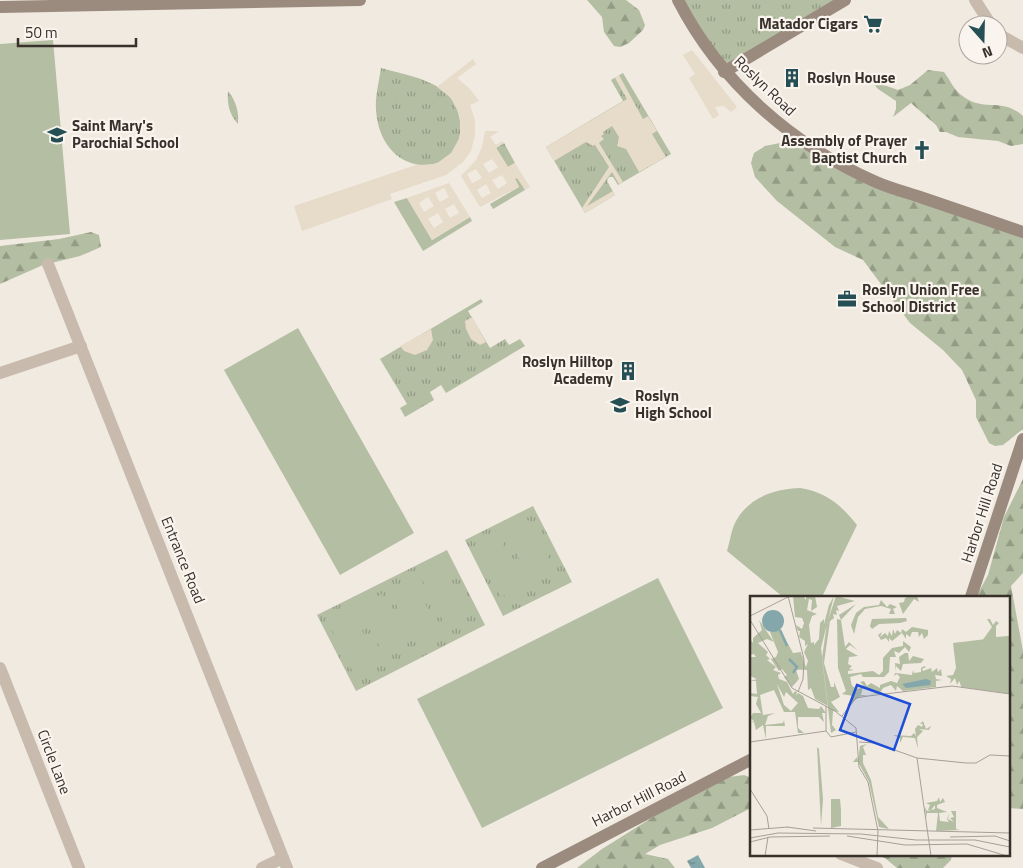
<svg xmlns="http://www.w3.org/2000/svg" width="1023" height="868" font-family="'Titillium Web',sans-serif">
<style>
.grass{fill:url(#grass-tufts)}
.forest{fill:url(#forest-firs)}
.garden{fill:#b4bea2}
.plaza{fill:#e7dbca;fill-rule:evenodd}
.water{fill:url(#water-ripples)}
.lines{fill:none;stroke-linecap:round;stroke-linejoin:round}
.street{stroke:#c8bbae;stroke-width:12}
.secondary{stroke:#9b8b7f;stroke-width:12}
.labels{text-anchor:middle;stroke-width:4.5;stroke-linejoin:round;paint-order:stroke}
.poi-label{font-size:15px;font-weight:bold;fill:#37302b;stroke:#f9f4ed;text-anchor:start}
.street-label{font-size:15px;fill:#37302b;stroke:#f9f4ed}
.inset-river{fill:none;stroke:#83a7ab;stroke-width:2.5}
.inset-road{fill:none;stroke:#a7a098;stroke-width:1}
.view{fill:#1d4ed8;fill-opacity:0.15;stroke:#1d4ed8;stroke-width:2.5}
.inset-edge{fill:none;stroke:#37302b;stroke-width:2.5}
</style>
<defs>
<pattern id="grass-tufts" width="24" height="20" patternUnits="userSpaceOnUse" patternTransform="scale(1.25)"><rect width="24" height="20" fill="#b4bea2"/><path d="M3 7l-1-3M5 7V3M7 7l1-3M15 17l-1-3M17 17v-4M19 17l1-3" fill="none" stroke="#939b84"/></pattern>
<pattern id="forest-firs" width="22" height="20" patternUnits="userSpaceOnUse" patternTransform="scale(1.25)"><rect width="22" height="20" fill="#b4bea2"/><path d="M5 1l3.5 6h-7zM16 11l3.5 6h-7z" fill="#939b84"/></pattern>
<pattern id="water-ripples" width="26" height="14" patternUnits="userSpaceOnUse" patternTransform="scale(1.25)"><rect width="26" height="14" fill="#83a7ab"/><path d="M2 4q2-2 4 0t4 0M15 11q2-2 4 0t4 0" fill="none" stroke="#6c888b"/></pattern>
</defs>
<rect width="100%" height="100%" fill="#f1eae1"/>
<g class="grass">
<polygon points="678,0 845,0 724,72"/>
<path d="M381 68C402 74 428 78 445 92 454 100 459 111 460 122 466 180 381 183 376 110 375 96 379 82 381 68Z"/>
<polygon points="623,73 671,154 618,185 613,177 609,177 607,181 615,195 585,213 546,147 623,101 611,80"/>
<path d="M228 91C236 101 239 111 238 124 229 114 227 104 228 91Z"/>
<polygon points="504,143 515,163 508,167 496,148"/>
<polygon points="481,299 483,302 468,311 490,348 505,339 509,345 520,339 525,346 446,393 441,385 430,392 434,400 405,417 400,408 407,404 380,359"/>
<polygon points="533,506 572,582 503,616 465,540"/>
<polygon points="447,550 485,625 356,691 317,615"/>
</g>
<g class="forest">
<polygon points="587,0 626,0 639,10 645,25 643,30 629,43 620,47 614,46 604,32 602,17"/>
<path d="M928 70 944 72C951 81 954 91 964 97 984 112 1002 97 1023 116V144L1011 146 998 141 958 137 946 132H940L936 125 911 103 893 117 896 109V101L878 89 867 76 878 83 898 90 910 85Z"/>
<polygon points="780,143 817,152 876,182 1023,233 1023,429 1003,445 995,446 989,443 976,417 976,400 962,370 943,350 910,323 863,260 835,247 777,201 755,177 751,163 754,153 765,146"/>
<polygon points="91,232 99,235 101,247 80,256 43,265 0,284 0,246 59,239"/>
<polygon points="1023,479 1023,573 1011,586 1023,651 1023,809 1009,808 1009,597 976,597 988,575 1004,517"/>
<polygon points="744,775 752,778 751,808 712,828 660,845 645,854 668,859 675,868 577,868 602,849 661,812 729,777"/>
<polygon points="872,854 952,854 951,860 943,868 897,868 885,858"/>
</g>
<g class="garden">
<polygon points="53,40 70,234 0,240 0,44"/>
<polygon points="518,177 525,190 493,209 490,204 519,187 515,179"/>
<polygon points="407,198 432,240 470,217 472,221 423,251 394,202"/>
<polygon points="298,328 414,533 340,575 224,370"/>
<path d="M800 488C826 492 841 505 857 525L822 597H783L727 551C730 542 731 530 736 521 749 497 775 489 800 488Z"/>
<polygon points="529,520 555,570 531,582 506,532"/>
<polygon points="499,536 524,585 501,597 475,548"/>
<polygon points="443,564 469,613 445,625 420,576"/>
<polygon points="658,578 723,708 482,828 417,699"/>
<polygon points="413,579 438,629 415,641 389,591"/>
<polygon points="382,594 408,644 384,656 359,606"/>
<polygon points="352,610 377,660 353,672 328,622"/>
</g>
<g class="plaza">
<polygon points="692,50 737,107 731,112 724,106 715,107 719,115 713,119 689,78 695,74 683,55"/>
<polygon points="473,59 476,64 457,78 470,89 479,101 470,105 475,120 475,135 471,151 463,162 446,175 390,194 392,199 302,231 294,206 416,165 436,164 451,153 460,137 460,116 451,98 437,87"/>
<polygon points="619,75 643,119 648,116 657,131 652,134 666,157 639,172 626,149 617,146 619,137 612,126 603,132 604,134 601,136 604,139 599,143 623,182 619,184 612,172 587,206 613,191 615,195 585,213 582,208 609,167 595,145 593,146 586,142 554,161 546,147 627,99 615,78"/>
<path d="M485 131H499L490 137 496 145 502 141 504 143 496 148 508 167 515 163 530 187 525 190 517 178 515 179 519 187 480 207 461 176 476 160 482 147ZM492 159 498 167 489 173 483 164ZM476 169 482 178 472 183 467 174ZM502 175 507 183 498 189 492 180ZM486 184 491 193 482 198 477 190Z"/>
<path d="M449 183 470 217 432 240 407 198ZM444 188 449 197 440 202 435 193ZM428 197 434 206 424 212 419 203ZM454 204 459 213 450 218 445 209ZM438 213 443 222 434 228 428 219Z"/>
<polygon points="472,317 486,342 480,345 471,339 466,329 465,321"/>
<polygon points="431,329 433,340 427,350 415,355 404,351 400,346"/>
</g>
<polygon class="water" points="698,855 705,868 691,868 687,861"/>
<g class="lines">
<g class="street">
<polyline points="975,0 991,25"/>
<polyline points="998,34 1023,48"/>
<polyline points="48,264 287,868"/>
<polyline points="0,373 81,346"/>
<polyline points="0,668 79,868"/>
<polyline points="841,854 877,868"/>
<polyline points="262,868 283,858"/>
</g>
<g class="secondary">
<path d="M678 0C720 82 792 145 876 182 892 189 909 193 926 199 958 210 991 221 1023 232"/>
<polyline points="0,7 360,0"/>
<polyline points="724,72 845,0"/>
<polyline points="971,597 1023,439"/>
<polyline points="542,868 752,759"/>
</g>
</g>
<defs>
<g id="supermarket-bare" transform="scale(1.5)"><path d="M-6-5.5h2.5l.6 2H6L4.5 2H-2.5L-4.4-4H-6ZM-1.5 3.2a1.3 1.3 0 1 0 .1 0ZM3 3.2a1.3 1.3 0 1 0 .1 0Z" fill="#254f54" stroke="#f9f4ed" stroke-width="2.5" paint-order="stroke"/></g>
<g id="building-bare" transform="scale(1.5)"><path d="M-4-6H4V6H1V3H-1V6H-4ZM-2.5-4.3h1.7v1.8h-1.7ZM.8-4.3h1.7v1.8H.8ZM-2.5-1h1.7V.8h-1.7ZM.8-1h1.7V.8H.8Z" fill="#254f54" stroke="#f9f4ed" stroke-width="2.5" paint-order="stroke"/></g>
<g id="school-bare" transform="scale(1.5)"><path d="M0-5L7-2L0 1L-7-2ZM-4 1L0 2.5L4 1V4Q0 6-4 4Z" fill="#254f54" stroke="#f9f4ed" stroke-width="2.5" paint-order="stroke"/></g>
<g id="church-bare" transform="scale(1.5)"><path d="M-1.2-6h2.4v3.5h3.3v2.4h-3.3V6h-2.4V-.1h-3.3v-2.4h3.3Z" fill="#254f54" stroke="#f9f4ed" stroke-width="2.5" paint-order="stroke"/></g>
<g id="office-bare" transform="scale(1.5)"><path d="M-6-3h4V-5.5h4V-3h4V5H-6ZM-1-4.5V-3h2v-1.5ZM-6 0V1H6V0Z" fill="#254f54" stroke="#f9f4ed" stroke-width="2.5" paint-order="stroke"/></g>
</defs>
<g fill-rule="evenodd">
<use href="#supermarket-bare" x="873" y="24"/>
<use href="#building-bare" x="792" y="78"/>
<use href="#school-bare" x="57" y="135"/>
<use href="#church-bare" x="922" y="150"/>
<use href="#office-bare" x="847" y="299"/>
<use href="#building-bare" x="628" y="371"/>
<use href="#school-bare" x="620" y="405"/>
</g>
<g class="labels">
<g class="poi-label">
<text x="858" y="29" text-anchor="end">Matador Cigars</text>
<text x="807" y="83">Roslyn House</text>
<text x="72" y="131">Saint Mary's<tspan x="72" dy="17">Parochial School</tspan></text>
<text x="907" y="146" text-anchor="end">Assembly of Prayer<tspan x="907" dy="17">Baptist Church</tspan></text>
<text x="862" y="295">Roslyn Union Free<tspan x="862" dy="17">School District</tspan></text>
<text x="613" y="367" text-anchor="end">Roslyn Hilltop<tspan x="613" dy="17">Academy</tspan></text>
<text x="635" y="401">Roslyn<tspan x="635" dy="17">High School</tspan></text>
</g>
<g class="street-label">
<text transform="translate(765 86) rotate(44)" y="5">Roslyn Road</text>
<text transform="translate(982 513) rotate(-72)" y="5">Harbor Hill Road</text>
<text transform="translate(183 560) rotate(68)" y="5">Entrance Road</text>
<text transform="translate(54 762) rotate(69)" y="5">Circle Lane</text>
<text transform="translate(639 799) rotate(-27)" y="5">Harbor Hill Road</text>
</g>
</g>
<g transform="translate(750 596)">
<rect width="260" height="260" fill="#f1eae1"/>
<path d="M30 33 43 57 51 56 54 73 46 74 49 83 42 91 34 81 37 79 32 73 29 75 21 63 26 61 28 56 20 36ZM260 40V98L211 91 204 47Z" fill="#b4bea2"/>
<path d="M43 0H53L56 4V0H65L67 11 61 15 62 4 59 3 57 14 67 18 62 20 59 29 61 47 64 46V49L69 43 70 27 74 23V28L79 9 84 0 71 52 78 110 65 103 61 92 58 94 57 74 46 73 44 77 32 69 40 65 43 67 52 59 56 71 58 65 54 56 58 48 55 50V45L49 41 50 35H48L46 29 52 33 54 27 52 22 45 21ZM86 0 105 5 87 10 89 15 86 14 87 19 83 18 84 22 80 25 74 67 81 91H84V86L90 101 81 106 89 116 83 115 82 129 86 134 81 137 72 62 77 27ZM160 0H167L169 6 164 3 153 18 149 7 154 6 155 2ZM131 4 137 11 140 8 147 11 143 13 145 18H139L141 13 131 10 115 13 108 21 104 38 101 29 106 17 114 11 129 9ZM106 8 91 24 95 51 99 46 107 54 100 49 96 53 108 60 99 61 98 68 102 70 99 73 104 74 98 75V78L123 75 129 79 133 75V62L142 52 153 50V45L161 51 159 56 155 51 149 57 144 55 146 61H140L139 76 134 81H113L111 78 100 81 102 90 108 93 113 91 111 99H118L109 101 97 110 103 100 92 98 96 95 88 72 87 23 91 24 89 19ZM156 22 157 25 150 27 129 28 122 33 120 30 122 23ZM237 23H240L243 29 246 25 249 27 246 30V41L260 40 244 49 248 54 241 66 247 65 249 70 240 78 223 82 224 89H211L209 85 207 89 205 82 200 88 201 83 196 80 203 79 206 72 203 47 232 45 242 31ZM9 24 24 46 17 43 8 47 18 56 16 59 20 63 17 64 26 71 23 74 31 77 28 79 29 83 37 86 43 98 45 95 47 96 46 100 48 97 53 100 58 112 69 113 71 110 76 117H72L74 126 69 121H48V132L54 137H48L45 116H34L24 94 10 99 13 119 25 117 18 120 15 129 33 127 34 124 35 130H16V143L13 129 6 134 4 126 0 127 4 125 0 122 3 117H11L6 108 8 101 0 100V97L7 98 6 85H0L7 83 0 80V61H6L4 58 0 59V43L3 47V42L12 34ZM27 88 34 101 36 96 48 107 41 115 34 109ZM162 31 178 34V39L174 43 172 37 169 41 168 36H162L160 41 156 38V43L152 37 142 45 139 42V46L136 42 131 44 128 39 132 36 130 41 135 37 138 40 139 35 142 40 143 33 145 38 147 34 151 37 152 33 156 36ZM155 57H158L159 65 163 60 174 63 171 67 153 68 151 75 146 70V76L145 67 150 68 149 61ZM174 70 176 71 172 73 173 75 181 72 182 76 187 72 188 76 191 73 192 80 185 79 186 83 192 84 186 85V91L153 95 147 90 146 95 141 89 133 92 130 97 119 99 126 97 125 94 117 93 110 86 114 85 117 90 121 87 130 92V89L141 85 147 87 150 81 147 78 144 80 145 77 162 79 163 74 164 77 171 76V72ZM173 125 176 133 181 130 179 134 169 133 173 135 167 141 168 153 165 142 153 141 150 147V142L143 139 161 140 164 137 166 140 165 133 168 129 172 131 173 128H170ZM117 148 113 151 116 159H113V167L121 184 128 221 139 233 129 231 119 186 108 166H103L107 161 108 165 110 150ZM67 151 69 153 73 203 71 230ZM189 201 190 206 193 202 195 206 187 209V212L197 216 189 217 190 225 199 226 197 223 199 217 198 223 204 226 200 222 204 221 201 215H206V233L210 234 186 235 188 217H177L176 222 175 211 177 215 185 213V209L181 214H178L180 209 176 207 187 205ZM81 203H90L91 214V230L81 232Z" fill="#b4bea2" fill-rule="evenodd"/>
<path d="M12 25a11 11 0 1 1 22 0a11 11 0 1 1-22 0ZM176 83 181 85 180 89 156 92 152 88Z" fill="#83a7ab"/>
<path class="inset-river" d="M30 34 37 50M39 63 47 71 43 77"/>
<path class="inset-road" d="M38 0 54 63 53 83 48 96M0 20 38 1M0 24 42 92 85 115 106 132 109 171 118 186 128 235 127 260M76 110V135M92 120 106 102 118 100 202 90 260 98M76 135 81 141 106 136M0 146 76 135M109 146 125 147 167 162 216 167H226L240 159 260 160M167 162 181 260M0 193 17 220 19 233M37 231 66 235M63 232 260 237M0 234 38 231M97 240 155 249 217 248 257 260M200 241 245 240 260 245M0 242 28 237 111 238 166 244H225L260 251M0 246 20 241 80 240M15 260 18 241"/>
<path class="view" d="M107 89 160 108 144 154 90 134Z"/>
<rect width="260" height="260" class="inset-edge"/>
</g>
<g transform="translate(983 40) rotate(160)"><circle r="24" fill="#f9f4ed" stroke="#aba69f"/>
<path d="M0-4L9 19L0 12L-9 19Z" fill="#254f54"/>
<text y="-8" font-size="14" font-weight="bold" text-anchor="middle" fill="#37302b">N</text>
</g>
<path d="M18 38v8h118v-8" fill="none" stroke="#37302b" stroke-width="2.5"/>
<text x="25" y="38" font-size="15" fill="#37302b" stroke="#f9f4ed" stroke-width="4" paint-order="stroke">50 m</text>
</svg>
